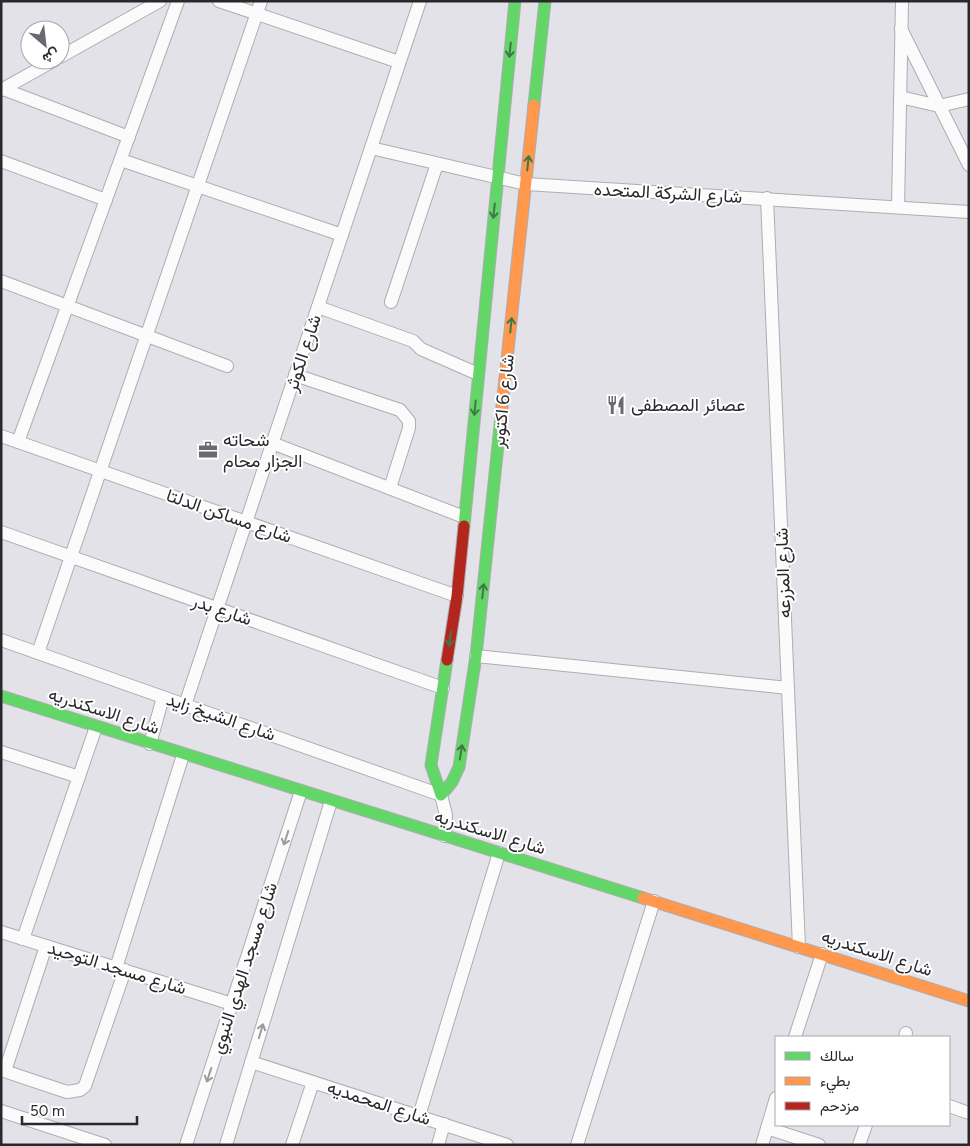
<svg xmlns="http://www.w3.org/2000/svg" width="970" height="1146" font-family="Figtree,Vazirmatn,sans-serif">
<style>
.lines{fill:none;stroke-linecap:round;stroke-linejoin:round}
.street-casing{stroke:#aeadb2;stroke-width:14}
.fast-casing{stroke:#aeadb2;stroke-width:13}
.slow-casing{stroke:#aeadb2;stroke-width:13}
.jam-casing{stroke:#aeadb2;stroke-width:13}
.street{stroke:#fbfbfc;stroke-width:12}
.fast{stroke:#63d668;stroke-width:11}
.slow{stroke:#ff974d;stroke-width:11}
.jam{stroke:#b3261e;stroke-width:11}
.oneway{stroke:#437647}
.oneway2{stroke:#9c9c9e}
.labels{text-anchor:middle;stroke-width:4;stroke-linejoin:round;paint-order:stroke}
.street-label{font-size:18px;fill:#29282c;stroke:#fff}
.poi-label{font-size:18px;fill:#29282c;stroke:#fff;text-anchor:start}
</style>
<rect width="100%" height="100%" fill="#e3e2e9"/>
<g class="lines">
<g class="street-casing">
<g id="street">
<polyline points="219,1 399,62"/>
<polyline points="901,29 969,165"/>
<polyline points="60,57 160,1"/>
<polyline points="3,89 129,137"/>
<polyline points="1,90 55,60"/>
<polyline points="900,97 939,106 969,99"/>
<polyline points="371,148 526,184 969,212"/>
<polyline points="121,160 342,235"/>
<polyline points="1,161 106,200"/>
<polyline points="767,198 799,947"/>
<polyline points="898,207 902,1"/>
<polyline points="1,281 227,366"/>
<polyline points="391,302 437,164"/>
<polyline points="318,307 413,341 421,349 478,374"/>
<polyline points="295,375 400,410 409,421 409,428 390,488"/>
<polyline points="1,436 457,596"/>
<polyline points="18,442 178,1"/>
<polyline points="272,443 464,517"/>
<polyline points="1,532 443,688"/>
<polyline points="1,640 441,795 446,815 445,836"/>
<polyline points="38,653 261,1"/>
<polyline points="476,656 788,688"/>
<polyline points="185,705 420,1"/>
<polyline points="150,744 163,697"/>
<polyline points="1,752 79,777"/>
<polyline points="1,932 232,1004"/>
<polyline points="23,939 96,727"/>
<polyline points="116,968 183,755"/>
<polyline points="795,1037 822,954"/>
<polyline points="905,1037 906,1033"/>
<polyline points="251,1062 507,1145"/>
<polyline points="1,1070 67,1092 80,1090 85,1086 125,970"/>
<polyline points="5,1071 46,946"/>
<polyline points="949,1106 969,1113"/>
<polyline points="1,1111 105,1145"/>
<polyline points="419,1116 499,853"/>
<polyline points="767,1128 819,1145"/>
<polyline points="186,1145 301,791"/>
<polyline points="226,1145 331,801"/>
<polyline points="292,1145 313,1082"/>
<polyline points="438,1145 444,1124"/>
<polyline points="577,1145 654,901"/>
<polyline points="762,1145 776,1098"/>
<polyline points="859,1145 866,1125"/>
</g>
</g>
<g class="fast-casing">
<g id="fast">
<polyline points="534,105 545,1"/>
<polyline points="464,526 515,1"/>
<polyline points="447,660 431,765 441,795 452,782 459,767 476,656 501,416"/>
<polyline points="1,696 643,898"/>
</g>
</g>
<g class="slow-casing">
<g id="slow">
<polyline points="501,416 534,105"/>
<polyline points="643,898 969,1001"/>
</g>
</g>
<g class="jam-casing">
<polyline id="jam" points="447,660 457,596 464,526"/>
</g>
<use href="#street" class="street"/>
<use href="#fast" class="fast"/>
<use href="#slow" class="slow"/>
<use href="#jam" class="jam"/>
</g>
<defs><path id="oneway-shaft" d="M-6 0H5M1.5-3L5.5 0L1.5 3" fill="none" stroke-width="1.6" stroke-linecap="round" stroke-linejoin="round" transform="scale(1.25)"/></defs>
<g class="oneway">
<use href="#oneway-shaft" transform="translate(510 50) rotate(96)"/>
<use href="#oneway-shaft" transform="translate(528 163) rotate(-84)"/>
<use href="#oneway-shaft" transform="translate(494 211) rotate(96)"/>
<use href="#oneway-shaft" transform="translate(511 325) rotate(-84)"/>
<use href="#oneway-shaft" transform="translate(475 408) rotate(95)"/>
<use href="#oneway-shaft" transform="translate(483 591) rotate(-84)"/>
<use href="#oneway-shaft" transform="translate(450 639) rotate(98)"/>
<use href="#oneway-shaft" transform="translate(461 752) rotate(-81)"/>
</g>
<g class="oneway2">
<use href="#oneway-shaft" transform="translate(286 838) rotate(108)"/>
<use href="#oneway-shaft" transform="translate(261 1031) rotate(-73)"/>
<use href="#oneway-shaft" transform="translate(209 1075) rotate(108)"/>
</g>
<defs>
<g id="restaurant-bare" transform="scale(1.5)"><path d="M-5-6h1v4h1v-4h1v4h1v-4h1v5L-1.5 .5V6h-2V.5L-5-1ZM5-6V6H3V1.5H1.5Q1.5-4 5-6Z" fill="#6a696e" stroke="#fff" stroke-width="2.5" paint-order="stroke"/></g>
<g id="office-bare" transform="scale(1.5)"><path d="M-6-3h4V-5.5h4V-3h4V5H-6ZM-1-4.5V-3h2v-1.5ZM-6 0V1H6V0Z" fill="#6a696e" stroke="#fff" stroke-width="2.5" paint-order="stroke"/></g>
</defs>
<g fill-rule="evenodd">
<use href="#restaurant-bare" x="616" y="405"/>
<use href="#office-bare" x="208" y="450"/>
</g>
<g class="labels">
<g class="street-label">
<text transform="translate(668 193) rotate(3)" y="6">شارع الشركة المتحده</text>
<text transform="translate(303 353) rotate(-72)" y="6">شارع الكوثر</text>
<text transform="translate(503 401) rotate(-84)" y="6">شارع 6 اكتوبر</text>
<text transform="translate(229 516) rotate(19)" y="6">شارع مساكن الدلتا</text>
<text transform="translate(783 573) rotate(-92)" y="6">شارع المزرعه</text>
<text transform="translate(222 610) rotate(19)" y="6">شارع بدر</text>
<text transform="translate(104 711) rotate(18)" y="6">شارع الاسكندريه</text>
<text transform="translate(221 717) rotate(19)" y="6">شارع الشيخ زايد</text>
<text transform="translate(490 832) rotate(17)" y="6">شارع الاسكندريه</text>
<text transform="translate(877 953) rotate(18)" y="6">شارع الاسكندريه</text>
<text transform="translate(117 968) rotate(17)" y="6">شارع مسجد التوحيد</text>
<text transform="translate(244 968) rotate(-72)" y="6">شارع مسجد الهدي النبوي</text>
<text transform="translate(379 1103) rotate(18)" y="6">شارع المحمديه</text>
</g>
<g class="poi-label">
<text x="631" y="411">عصائر المصطفى</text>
<text x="223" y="446">شحاته<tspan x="223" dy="21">الجزار محام</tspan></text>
</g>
</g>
<rect width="970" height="1146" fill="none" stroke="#29282c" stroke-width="5"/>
<rect x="775" y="1036" width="175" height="90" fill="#ffffff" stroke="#a9a9ab"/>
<rect x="785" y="1052" width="25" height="8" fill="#63d668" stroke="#a9a9ab"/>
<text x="820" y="1061" font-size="15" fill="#29282c">سالك</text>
<rect x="785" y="1077" width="25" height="8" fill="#ff974d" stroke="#a9a9ab"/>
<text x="820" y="1086" font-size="15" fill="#29282c">بطيء</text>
<rect x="785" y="1102" width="25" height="8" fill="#b3261e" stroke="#a9a9ab"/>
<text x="820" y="1111" font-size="15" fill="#29282c">مزدحم</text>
<g transform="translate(45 45) rotate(152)"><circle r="24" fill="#ffffff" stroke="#a9a9ab"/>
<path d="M0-4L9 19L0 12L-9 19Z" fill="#6a696e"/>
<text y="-8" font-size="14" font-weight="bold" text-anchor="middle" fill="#29282c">ش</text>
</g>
<path d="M22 1116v8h115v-8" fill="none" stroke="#29282c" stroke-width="2.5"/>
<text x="30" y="1116" font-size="15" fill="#29282c" stroke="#ffffff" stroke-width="4" paint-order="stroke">50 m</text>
</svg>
